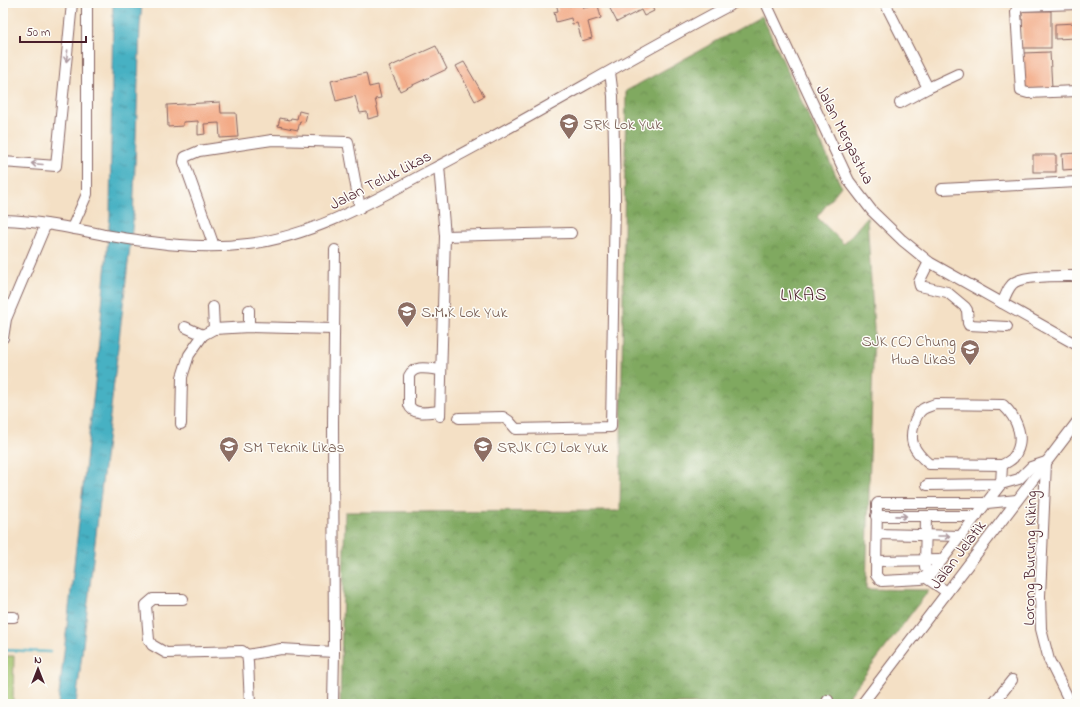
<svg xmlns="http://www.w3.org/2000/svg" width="1080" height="707" font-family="'Indie Flower',sans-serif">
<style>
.forest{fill:url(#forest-crowns);stroke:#656446}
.pitch{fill:#a0c36c;stroke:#75714c}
.water{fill:url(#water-ripples);stroke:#486877}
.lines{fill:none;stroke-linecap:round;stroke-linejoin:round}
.stream{stroke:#46b1c3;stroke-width:2.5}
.building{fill:#f3ab87}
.minor-casing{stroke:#866361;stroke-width:12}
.minor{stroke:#fff;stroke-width:10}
.oneway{stroke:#ae9aa0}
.labels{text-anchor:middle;stroke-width:3;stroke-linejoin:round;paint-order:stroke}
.education-label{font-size:16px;fill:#785e54;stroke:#fdfcf7;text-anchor:start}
.street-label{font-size:16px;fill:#4a1f2b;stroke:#fdfcf7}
.quarter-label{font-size:18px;letter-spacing:1px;fill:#4a1f2b;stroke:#fdfcf7}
</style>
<defs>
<pattern id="forest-crowns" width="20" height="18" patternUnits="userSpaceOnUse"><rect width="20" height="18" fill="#80a960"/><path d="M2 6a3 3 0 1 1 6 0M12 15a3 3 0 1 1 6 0" fill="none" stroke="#6b894f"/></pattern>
<pattern id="water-ripples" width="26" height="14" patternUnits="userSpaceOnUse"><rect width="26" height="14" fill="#46b1c3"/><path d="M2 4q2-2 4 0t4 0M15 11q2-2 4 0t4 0" fill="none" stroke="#3c8f9f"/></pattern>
</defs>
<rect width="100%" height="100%" fill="#fdfcf7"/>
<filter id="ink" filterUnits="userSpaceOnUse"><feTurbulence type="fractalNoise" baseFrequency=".025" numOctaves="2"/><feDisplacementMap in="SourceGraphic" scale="8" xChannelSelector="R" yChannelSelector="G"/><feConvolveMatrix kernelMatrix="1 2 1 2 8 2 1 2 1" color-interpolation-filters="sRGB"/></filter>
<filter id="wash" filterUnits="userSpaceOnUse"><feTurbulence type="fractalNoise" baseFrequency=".012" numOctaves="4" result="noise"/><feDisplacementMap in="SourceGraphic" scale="16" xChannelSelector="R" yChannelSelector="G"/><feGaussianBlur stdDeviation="0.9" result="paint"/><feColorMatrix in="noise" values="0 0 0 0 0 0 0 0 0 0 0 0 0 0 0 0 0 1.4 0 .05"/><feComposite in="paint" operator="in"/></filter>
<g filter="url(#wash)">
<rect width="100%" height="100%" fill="#f4e0c5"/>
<polygon class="forest" points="762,16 841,186 817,217 844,244 867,217 874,329 866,589 929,590 843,704 340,704 345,512 620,511 626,91"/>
<polygon class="pitch" points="3,656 14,656 13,704 3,704"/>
<polygon class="water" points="113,3 142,3 140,26 133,221 76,704 58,704 96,374 110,216"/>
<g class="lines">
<polyline class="stream" points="3,650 50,652"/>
</g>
<g id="blocks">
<g class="building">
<polygon points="556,3 568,3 569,6 582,3 584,8 598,5 601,18 588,22 592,38 582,41 577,23 572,24 571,18 556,22 554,12 558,11"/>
<polygon points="607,3 650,3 654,11 644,16 641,10 617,22"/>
<rect x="1022" y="11" width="29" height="37"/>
<polygon points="1077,23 1077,38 1055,39 1055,24"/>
<polygon points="436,46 447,69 400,91 389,67"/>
<polygon points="1050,52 1052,88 1024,89 1023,53"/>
<polygon points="464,62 484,96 475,101 456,66"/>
<polygon points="366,73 369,87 378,85 381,98 375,99 379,116 368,119 367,112 360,113 355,96 336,101 331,81"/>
<polygon points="220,102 221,113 236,113 238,137 220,138 219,123 204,124 205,134 198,135 198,121 183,122 183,126 168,127 167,105"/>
<polygon points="299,111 307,113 305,122 300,121 298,130 278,126 280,118 290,120 291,118 297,119"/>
<polygon points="1077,153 1077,169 1063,170 1062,154"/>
<rect x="1033" y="155" width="23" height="17"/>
</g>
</g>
</g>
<g filter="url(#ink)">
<use href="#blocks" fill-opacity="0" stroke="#866361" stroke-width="1"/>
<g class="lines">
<g class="minor-casing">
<g id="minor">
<polyline points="766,3 849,181 872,211 902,240 929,262 1077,345"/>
<polyline points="885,3 928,88"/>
<polyline points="1077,4 1020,6 1017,8 1016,12 1021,91 1028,93 1077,91"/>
<polyline points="900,103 928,88 958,74"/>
<polyline points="3,162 56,166 72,3"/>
<polyline points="439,166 445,236 571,233"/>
<polyline points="942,189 1077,182"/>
<path d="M3 220C38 221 71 228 105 235 152 243 200 250 248 244 314 236 373 201 431 170 533 117 632 56 734 3"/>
<polyline points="72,228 87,194 87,3"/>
<polyline points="214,246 184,162 185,157 199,151 272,140 348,142 360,208"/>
<polyline points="929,262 919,282 920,286 947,292 965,307 967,310 968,323 969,325 1007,327"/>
<path d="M1002 303C1006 296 1008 286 1015 282 1027 275 1063 276 1077 276"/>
<polyline points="213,307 214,329"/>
<polyline points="249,310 249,327"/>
<polyline points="185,327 203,335"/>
<polyline points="3,338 6,319 46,224"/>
<path d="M935 404 1003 405C1017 418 1027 440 1013 458 1010 461 1006 463 1002 465L929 464C923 459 916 452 913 444 910 435 914 415 923 409 926 407 931 406 935 404Z"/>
<path d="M439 411C430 412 413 416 409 405V376C414 364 430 369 441 370"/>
<polyline points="440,416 445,236"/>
<polyline points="459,418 503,417 509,421 516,429 611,427 615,199 613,96 610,72"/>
<polyline points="181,424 182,377 189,355 203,335 214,329 249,327 334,329"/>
<polyline points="1046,463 1040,596 1041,629 1049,660 1067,696"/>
<polyline points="927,485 1001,484 1002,465"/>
<polyline points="1017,500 987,503 878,503 877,504 876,575 879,579 882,581 921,579 931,573 942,560 1001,484 1019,479 1031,467 1046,462"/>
<polyline points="876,516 977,516"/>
<polyline points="877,534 961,536"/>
<polyline points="876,561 942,560"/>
<polyline points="925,567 926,517"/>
<polyline points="925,577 947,592"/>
<polyline points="183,599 153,599 146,605 149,640 152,645 166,653 242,651 247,655 248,662 250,704"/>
<polyline points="3,617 14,617"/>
<polyline points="247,655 281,649 334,652"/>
<polyline points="333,704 334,652 333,423 335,250"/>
<polyline points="826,704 828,700"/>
<polyline points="862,704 1077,422"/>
<polyline points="993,704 1012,680"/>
</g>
</g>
<use href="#minor" class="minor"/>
</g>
<defs><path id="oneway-shaft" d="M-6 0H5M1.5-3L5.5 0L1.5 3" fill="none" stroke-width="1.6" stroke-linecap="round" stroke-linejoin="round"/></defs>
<g class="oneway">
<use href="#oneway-shaft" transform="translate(67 56) rotate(96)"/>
<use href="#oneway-shaft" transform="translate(37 164) rotate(-175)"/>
<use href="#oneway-shaft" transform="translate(901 516) rotate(1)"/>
<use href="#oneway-shaft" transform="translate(944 536)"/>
</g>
</g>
<defs>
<g id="school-pin" transform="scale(1)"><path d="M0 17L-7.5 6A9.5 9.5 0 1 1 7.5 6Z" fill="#8d6e63" stroke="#fdfcf7"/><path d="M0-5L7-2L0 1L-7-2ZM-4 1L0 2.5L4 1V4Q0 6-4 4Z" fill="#fff"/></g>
</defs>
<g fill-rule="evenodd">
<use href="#school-pin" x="569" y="123"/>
<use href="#school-pin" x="407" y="311"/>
<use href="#school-pin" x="970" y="349"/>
<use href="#school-pin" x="229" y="446"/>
<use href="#school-pin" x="483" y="446"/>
</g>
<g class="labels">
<g class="education-label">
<text x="583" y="129">SRK Lok Yuk</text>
<text x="421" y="317">S.M.K Lok Yuk</text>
<text x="956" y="346" text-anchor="end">SJK (C) Chung<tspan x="956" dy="18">Hwa Likas</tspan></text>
<text x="243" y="452">SM Teknik Likas</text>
<text x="497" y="452">SRJK (C) Lok Yuk</text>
</g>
<g class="street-label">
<text transform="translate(846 134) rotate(63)" y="6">Jalan Mergastua</text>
<text transform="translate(380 179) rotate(-27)" y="6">Jalan Teluk Likas</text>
<text transform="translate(957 554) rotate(-53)" y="6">Jalan Jelatik</text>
<text transform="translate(1029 558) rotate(-89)" y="6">Lorong Burung Kiking</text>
</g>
<g class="quarter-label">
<text x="804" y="300">LIKAS</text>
</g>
</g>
<rect width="1080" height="707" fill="none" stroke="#fdfcf7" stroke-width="16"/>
<g transform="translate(38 669)" stroke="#fdfcf7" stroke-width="3" paint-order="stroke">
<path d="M0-3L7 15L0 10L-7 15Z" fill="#4a1f2b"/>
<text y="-6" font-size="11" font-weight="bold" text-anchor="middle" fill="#4a1f2b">N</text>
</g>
<path d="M20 36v6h66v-6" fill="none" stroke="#4a1f2b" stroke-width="2"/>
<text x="26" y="36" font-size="12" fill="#4a1f2b" stroke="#fdfcf7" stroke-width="3" paint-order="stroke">50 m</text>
</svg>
